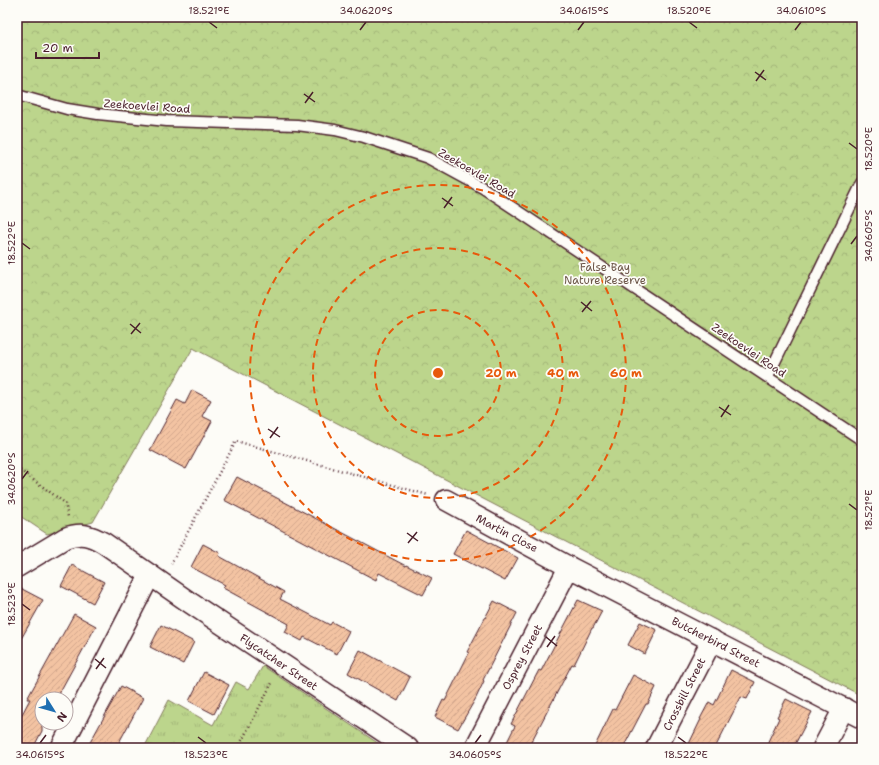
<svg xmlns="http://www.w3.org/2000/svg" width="879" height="765" font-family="'Shantell Sans',sans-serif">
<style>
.grass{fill:url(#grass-tufts);stroke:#837a5c}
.park{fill:url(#park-crowns);stroke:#837a5c}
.building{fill:url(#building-hatch);stroke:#4a1f2b}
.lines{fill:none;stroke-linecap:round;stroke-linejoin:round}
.service-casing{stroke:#4a1f2b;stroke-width:13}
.minor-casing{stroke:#4a1f2b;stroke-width:23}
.path{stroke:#4a1f2b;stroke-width:2.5;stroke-dasharray:1 3;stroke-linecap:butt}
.service{stroke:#fdfcf7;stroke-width:10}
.minor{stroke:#fdfcf7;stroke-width:20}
.ticks{fill:none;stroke:#4a1f2b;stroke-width:1.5}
.ring{fill:none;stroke:#e8590c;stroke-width:2;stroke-dasharray:7 5}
.labels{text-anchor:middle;stroke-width:3.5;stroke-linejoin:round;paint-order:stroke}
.street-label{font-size:11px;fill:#4a1f2b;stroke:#fdfcf7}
.park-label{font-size:11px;fill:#6c5648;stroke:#fdfcf7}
.centre{fill:#e8590c;stroke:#fdfcf7;stroke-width:2}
.ring-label{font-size:12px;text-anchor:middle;font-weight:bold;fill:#e8590c;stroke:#fdfcf7;stroke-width:3.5;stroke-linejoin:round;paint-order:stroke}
.neatline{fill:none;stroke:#4a1f2b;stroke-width:1.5}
.ticks-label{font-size:10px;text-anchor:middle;fill:#4a1f2b}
</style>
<defs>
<pattern id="grass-tufts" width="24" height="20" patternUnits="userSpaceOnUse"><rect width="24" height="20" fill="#bcd58c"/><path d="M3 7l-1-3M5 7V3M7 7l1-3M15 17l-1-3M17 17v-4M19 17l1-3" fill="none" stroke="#a3b679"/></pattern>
<pattern id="park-crowns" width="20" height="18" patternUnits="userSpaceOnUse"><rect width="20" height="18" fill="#bcd58c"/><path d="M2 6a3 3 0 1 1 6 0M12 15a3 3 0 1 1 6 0" fill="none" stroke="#a3b679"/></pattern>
<pattern id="building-hatch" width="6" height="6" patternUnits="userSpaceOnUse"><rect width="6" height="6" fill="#f3c3a2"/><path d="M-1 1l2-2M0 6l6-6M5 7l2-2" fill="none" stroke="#d2a78c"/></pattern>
</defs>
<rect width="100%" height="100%" fill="#fdfcf7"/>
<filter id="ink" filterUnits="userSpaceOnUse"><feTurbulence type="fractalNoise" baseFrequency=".025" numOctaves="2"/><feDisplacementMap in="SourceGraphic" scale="8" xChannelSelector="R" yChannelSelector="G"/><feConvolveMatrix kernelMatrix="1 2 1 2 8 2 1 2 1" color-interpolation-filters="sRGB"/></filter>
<g filter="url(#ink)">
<polygon class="grass" points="263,666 385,748 144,748 169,700 213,725 236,682 249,689"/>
<polygon class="park" points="17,17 862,17 862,696 193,348 93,522 47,534 17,514"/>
<g class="building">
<polygon points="192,390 211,400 202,416 212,421 186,469 150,450 177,400 185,404"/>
<polygon points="237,477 406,566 406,565 432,578 423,595 379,573 376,580 224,500"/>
<polygon points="466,530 518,558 505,581 453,554"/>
<polygon points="203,544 220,553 219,556 284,592 280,599 330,625 332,622 349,631 337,654 304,637 302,641 285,632 289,624 223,588 225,585 191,567"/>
<polygon points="72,565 104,582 93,603 61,586"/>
<polygon points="22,589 43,600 17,646 17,598"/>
<polygon points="578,600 602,611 593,628 592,628 574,665 572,664 528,748 504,748 515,726 511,724 539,670 541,671"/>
<polygon points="494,601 517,613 483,680 484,681 476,698 458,729 435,717 443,700 445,701 469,653 467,652"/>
<polygon points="74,614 96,626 56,699 42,699 42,731 33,748 17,748 17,724 30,699 27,699"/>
<polygon points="640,622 657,630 645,654 628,645"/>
<polygon points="161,625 194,642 183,664 150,647"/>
<polygon points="360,650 410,677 398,701 348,673"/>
<polygon points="731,670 755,682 747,699 741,697 715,748 687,748 701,719 700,719 709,702 714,705"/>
<polygon points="204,672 229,685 214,714 189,701"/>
<polygon points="633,675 656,687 648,704 646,704 623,748 594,748 613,709 615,710"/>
<polygon points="121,686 143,698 116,748 87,748"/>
<polygon points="786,699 812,712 793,748 765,748 779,718 777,717"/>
</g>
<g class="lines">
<g class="service-casing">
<g id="service">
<polyline points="17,95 67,109 98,114 167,121 297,125 335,130 364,137 428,158 483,188 862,440"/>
<polyline points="768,376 862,183"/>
</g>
</g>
<g class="minor-casing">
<g id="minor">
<polyline points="446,500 569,567 862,718"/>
<path d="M17 567 65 538C81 532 90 535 104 543L189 602 408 748"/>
<polyline points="61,748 150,575"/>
<polyline points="475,748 569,567"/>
<polyline points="656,748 712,640"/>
<polyline points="823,748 844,708"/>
</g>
</g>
<g class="path">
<polyline points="17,468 65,503 68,517"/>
<polyline points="171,564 236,441 428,495"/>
<polyline points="238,748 273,681"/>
</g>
<use href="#service" class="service"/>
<use href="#minor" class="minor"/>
</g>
</g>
<path class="ticks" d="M209 22 217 28M689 22 697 28M360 30 366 22M578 30 584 22M795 30 801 22M755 72 766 80M756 81 764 70M304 94 315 102M305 103 313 92M849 143 857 149M442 198 453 206M444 208 452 197M22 243 30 249M851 244 857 236M581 302 592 311M582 312 591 301M130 324 141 333M131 334 140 323M719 407 731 415M721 417 729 405M268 429 280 437M270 438 278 427M22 479 28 471M849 504 857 510M407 533 418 541M408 543 417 532M22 604 30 610M546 637 557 646M547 647 555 636M95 659 106 668M96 669 104 658M198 737 206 743M678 737 686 743M40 743 46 735M475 743 481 735"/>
<g class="ring">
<circle cx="438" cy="373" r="63"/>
<circle cx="438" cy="373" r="125"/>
<circle cx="438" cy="373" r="188"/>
</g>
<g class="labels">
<g class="street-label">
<text transform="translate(147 106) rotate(4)" y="4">Zeekoevlei Road</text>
<text transform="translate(477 173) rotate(30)" y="4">Zeekoevlei Road</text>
<text transform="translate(749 350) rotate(34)" y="4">Zeekoevlei Road</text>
<text transform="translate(507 533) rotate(28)" y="4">Martin Close</text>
<text transform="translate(716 642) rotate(27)" y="4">Butcherbird Street</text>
<text transform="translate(522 657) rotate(-62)" y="4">Osprey Street</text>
<text transform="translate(279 662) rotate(34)" y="4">Flycatcher Street</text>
<text transform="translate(684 694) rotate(-63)" y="4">Crossbill Street</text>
</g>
<g class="park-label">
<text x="605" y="271">False Bay<tspan x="605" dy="13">Nature Reserve</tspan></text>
</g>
</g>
<circle cx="438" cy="373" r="6" class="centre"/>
<g class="ring-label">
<text x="501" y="377">20 m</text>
<text x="563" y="377">40 m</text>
<text x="626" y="377">60 m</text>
</g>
<rect width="879" height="765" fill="none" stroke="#fdfcf7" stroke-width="44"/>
<g transform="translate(54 711) rotate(127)"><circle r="19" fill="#fdfcf7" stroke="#b5a4a5"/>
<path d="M0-3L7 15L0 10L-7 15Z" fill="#1f6fb2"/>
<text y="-6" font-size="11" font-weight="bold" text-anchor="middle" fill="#4a1f2b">N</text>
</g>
<path d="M36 52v6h63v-6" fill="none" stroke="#4a1f2b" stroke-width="2"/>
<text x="42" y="52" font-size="12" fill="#4a1f2b" stroke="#fdfcf7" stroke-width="3" paint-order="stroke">20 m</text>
<rect x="22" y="22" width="835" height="721" class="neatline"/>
<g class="ticks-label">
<text x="209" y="14">18.521°E</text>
<text x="366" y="14">34.0620°S</text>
<text x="584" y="14">34.0615°S</text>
<text x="689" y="14">18.520°E</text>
<text x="801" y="14">34.0610°S</text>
<text transform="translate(868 149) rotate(-90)" y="4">18.520°E</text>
<text transform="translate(868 236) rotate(-90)" y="4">34.0605°S</text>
<text transform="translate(11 243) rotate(-90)" y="4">18.522°E</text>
<text transform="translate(11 479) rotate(-90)" y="4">34.0620°S</text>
<text transform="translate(868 510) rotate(-90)" y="4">18.521°E</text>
<text transform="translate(11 604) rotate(-90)" y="4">18.523°E</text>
<text x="40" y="758">34.0615°S</text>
<text x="206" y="758">18.523°E</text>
<text x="475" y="758">34.0605°S</text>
<text x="686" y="758">18.522°E</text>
</g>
</svg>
